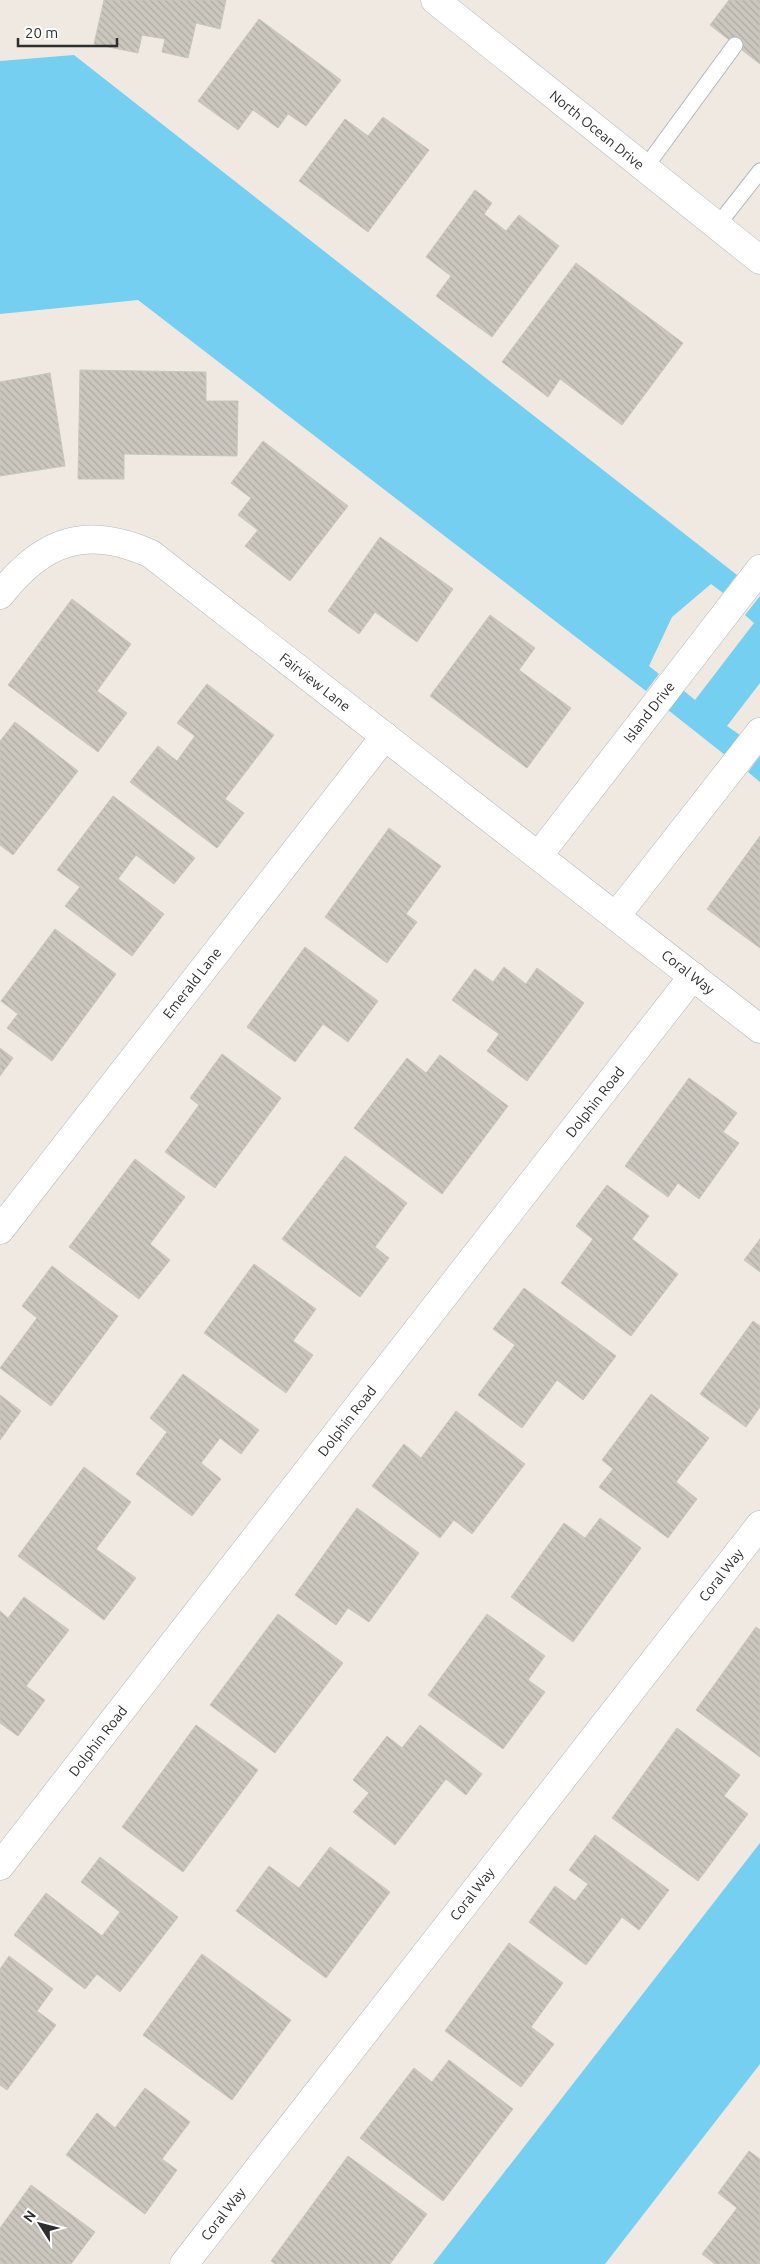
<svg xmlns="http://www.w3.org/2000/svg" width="760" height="2264" font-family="Ubuntu,sans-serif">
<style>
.water{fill:#75cff0}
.building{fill:url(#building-back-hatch);stroke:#cbc5ba}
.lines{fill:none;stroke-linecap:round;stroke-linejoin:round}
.lane-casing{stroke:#b4b7c1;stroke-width:17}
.street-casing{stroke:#b4b7c1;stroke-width:29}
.secondary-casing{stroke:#b4b7c1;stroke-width:29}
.lane{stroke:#fff;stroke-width:15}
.street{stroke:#fff;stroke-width:28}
.secondary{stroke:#fff;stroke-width:28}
.labels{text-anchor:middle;stroke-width:4;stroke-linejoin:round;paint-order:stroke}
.street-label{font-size:14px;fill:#2e2e2e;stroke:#fff}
</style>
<defs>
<pattern id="building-back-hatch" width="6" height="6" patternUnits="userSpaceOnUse" patternTransform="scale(1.25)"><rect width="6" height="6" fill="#cbc7bf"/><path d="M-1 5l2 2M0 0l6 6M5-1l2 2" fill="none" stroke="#afaba4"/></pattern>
</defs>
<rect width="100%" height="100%" fill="#efe9e1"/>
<g class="water">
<polygon points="74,55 737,575 723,593 711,584 672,617 649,666 659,674 646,691 138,300 0,314 0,61"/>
<polygon points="760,596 760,683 727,726 740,735 725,755 668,710 683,690 695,700 754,623 745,615"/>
<polygon points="760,756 760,782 748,772"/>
<polygon points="760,1843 760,2064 605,2264 433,2264"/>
</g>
<g class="building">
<polygon points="104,0 226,0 220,29 196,23 188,58 162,52 165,39 142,35 138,53 94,44"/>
<polygon points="729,0 760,0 760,64 710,25"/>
<polygon points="259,19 341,80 306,126 288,114 278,128 253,110 238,130 198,101"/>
<polygon points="383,117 429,150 368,232 299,181 345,119 368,136"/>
<polygon points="475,190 492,203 484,214 506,231 519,215 559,246 492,337 436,296 451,276 426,257"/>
<polygon points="576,263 683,343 622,425 560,379 548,397 502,362"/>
<polygon points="80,370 206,372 206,401 238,401 237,456 124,454 124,479 78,479"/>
<polygon points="50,373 65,466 0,476 0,382"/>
<polygon points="263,441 348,506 290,581 245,546 258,530 238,515 251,498 231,483"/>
<polygon points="380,537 453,589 417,642 375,612 359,634 328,611"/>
<polygon points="72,599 131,644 97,691 127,713 98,752 8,685"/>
<polygon points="490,615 535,648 519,670 571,708 527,768 430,696"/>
<polygon points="207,684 274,735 225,799 244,813 217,848 130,782 158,746 177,761 195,736 177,723"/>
<polygon points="15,722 78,771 13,855 0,845 0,741"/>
<polygon points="113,796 195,858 174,884 136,855 118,879 164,914 132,956 65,906 80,887 57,870"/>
<polygon points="389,828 441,866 406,914 417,922 387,963 325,917"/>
<polygon points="760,836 760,948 707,909"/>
<polygon points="55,929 116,974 52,1061 7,1028 18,1014 1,1001"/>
<polygon points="305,947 378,1001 348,1042 323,1024 295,1062 247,1027"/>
<polygon points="504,967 526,984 537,968 584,1003 527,1081 487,1051 499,1034 452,1000 475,969 493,982"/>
<polygon points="0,1048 13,1058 0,1076"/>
<polygon points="222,1054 281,1098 215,1188 165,1152 199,1105 190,1098"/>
<polygon points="440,1055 508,1106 442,1194 354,1128 407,1058 426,1073"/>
<polygon points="689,1078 737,1113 723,1132 739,1143 699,1199 678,1183 668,1197 625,1166"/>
<polygon points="345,1156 407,1203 375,1247 389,1258 360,1297 282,1239"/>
<polygon points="135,1159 185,1197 150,1244 170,1260 139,1299 69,1247"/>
<polygon points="607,1185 649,1216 632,1239 678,1274 631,1336 561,1283 593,1239 576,1226"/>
<polygon points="760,1239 760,1272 744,1260"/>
<polygon points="254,1264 316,1309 293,1341 313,1355 286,1393 204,1333"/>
<polygon points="52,1266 118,1316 51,1406 0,1368 37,1318 22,1306"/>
<polygon points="524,1288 616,1356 583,1400 557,1380 522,1428 478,1395 515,1345 493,1329"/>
<polygon points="753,1321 760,1326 760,1407 746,1427 700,1394"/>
<polygon points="183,1374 259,1430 241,1454 220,1438 201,1463 221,1479 192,1516 136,1474 167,1432 150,1418"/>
<polygon points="651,1394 709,1438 676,1482 697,1499 668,1538 599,1487 613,1469 602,1460"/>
<polygon points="0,1395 21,1411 0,1440"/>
<polygon points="456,1411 525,1464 472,1534 454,1520 440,1538 372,1486 404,1444 421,1458"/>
<polygon points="84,1467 131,1502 96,1549 136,1578 104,1620 18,1556"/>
<polygon points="357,1508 419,1553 369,1622 348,1608 336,1625 295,1595"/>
<polygon points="600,1518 641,1548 573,1642 511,1597 564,1523 585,1538"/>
<polygon points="24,1597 69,1630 26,1686 45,1700 18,1736 0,1723 0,1611 8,1618"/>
<polygon points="278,1614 343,1663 275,1753 210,1705"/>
<polygon points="487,1614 545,1656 528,1680 545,1692 503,1749 428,1695"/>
<polygon points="756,1627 760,1630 760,1757 696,1710"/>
<polygon points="196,1725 258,1770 183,1872 122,1827"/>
<polygon points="420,1725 482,1774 466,1795 446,1779 395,1845 353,1812 369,1793 353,1780 387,1736 402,1748"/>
<polygon points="677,1728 740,1775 724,1796 748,1814 698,1881 612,1818"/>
<polygon points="595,1835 669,1890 639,1930 622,1917 586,1965 529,1922 555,1886 575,1901 588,1884 569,1870"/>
<polygon points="330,1847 390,1892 326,1978 236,1911 269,1866 299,1888"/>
<polygon points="100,1857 178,1917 120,1992 97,1974 85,1989 14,1935 46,1893 102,1936 120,1912 81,1882"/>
<polygon points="509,1943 563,1983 531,2027 554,2044 521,2087 445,2031"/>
<polygon points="202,1954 291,2020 232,2100 143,2035"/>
<polygon points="9,1956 53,1989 37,2011 56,2025 7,2090 0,2085 0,1969"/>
<polygon points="449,2060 513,2109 443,2201 360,2138 414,2068 432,2082"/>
<polygon points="145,2088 190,2122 162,2159 177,2170 145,2214 66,2155 97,2113 115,2128"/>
<polygon points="749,2151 760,2159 760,2264 715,2264 702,2254 737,2208 718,2193"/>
<polygon points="348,2156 427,2214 390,2264 275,2264 271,2261"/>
<polygon points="31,2185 95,2232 71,2264 0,2264 0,2228"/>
</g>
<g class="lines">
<g class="lane-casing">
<g id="lane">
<polyline points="645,168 735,45"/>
<polyline points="717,226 760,171"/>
</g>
</g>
<g class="street-casing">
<g id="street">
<path d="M0 595C43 540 86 525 151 554L760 1029"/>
<polyline points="539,855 760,569"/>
<polyline points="616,916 760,732"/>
<polyline points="0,1230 385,736"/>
<polyline points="0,1866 693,976"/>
<polyline points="184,2264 760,1525"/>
</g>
</g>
<g class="secondary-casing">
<polyline id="secondary" points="435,0 760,260"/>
</g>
<use href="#lane" class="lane"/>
<use href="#street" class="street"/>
<use href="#secondary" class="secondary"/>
</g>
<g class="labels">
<g class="street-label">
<text transform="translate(597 130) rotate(39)" y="5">North Ocean Drive</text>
<text transform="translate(315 682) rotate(38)" y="5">Fairview Lane</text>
<text transform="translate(649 712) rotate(-52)" y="5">Island Drive</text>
<text transform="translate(688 972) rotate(38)" y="5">Coral Way</text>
<text transform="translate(192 983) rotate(-52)" y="5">Emerald Lane</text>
<text transform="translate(595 1102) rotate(-52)" y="5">Dolphin Road</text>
<text transform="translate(347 1421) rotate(-52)" y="5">Dolphin Road</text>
<text transform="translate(721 1575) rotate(-52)" y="5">Coral Way</text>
<text transform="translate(98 1741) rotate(-52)" y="5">Dolphin Road</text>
<text transform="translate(472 1894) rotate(-52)" y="5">Coral Way</text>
<text transform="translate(223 2214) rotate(-52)" y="5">Coral Way</text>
</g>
</g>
<g transform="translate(40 2224) rotate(306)" stroke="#ffffff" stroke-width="4" paint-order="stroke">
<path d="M0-4L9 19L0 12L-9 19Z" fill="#2e2e2e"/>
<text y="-8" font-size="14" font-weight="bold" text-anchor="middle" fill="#2e2e2e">N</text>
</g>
<path d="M18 38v8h99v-8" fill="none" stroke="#2e2e2e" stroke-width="2.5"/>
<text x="25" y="38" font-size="15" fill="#2e2e2e" stroke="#ffffff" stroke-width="4" paint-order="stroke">20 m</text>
</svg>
